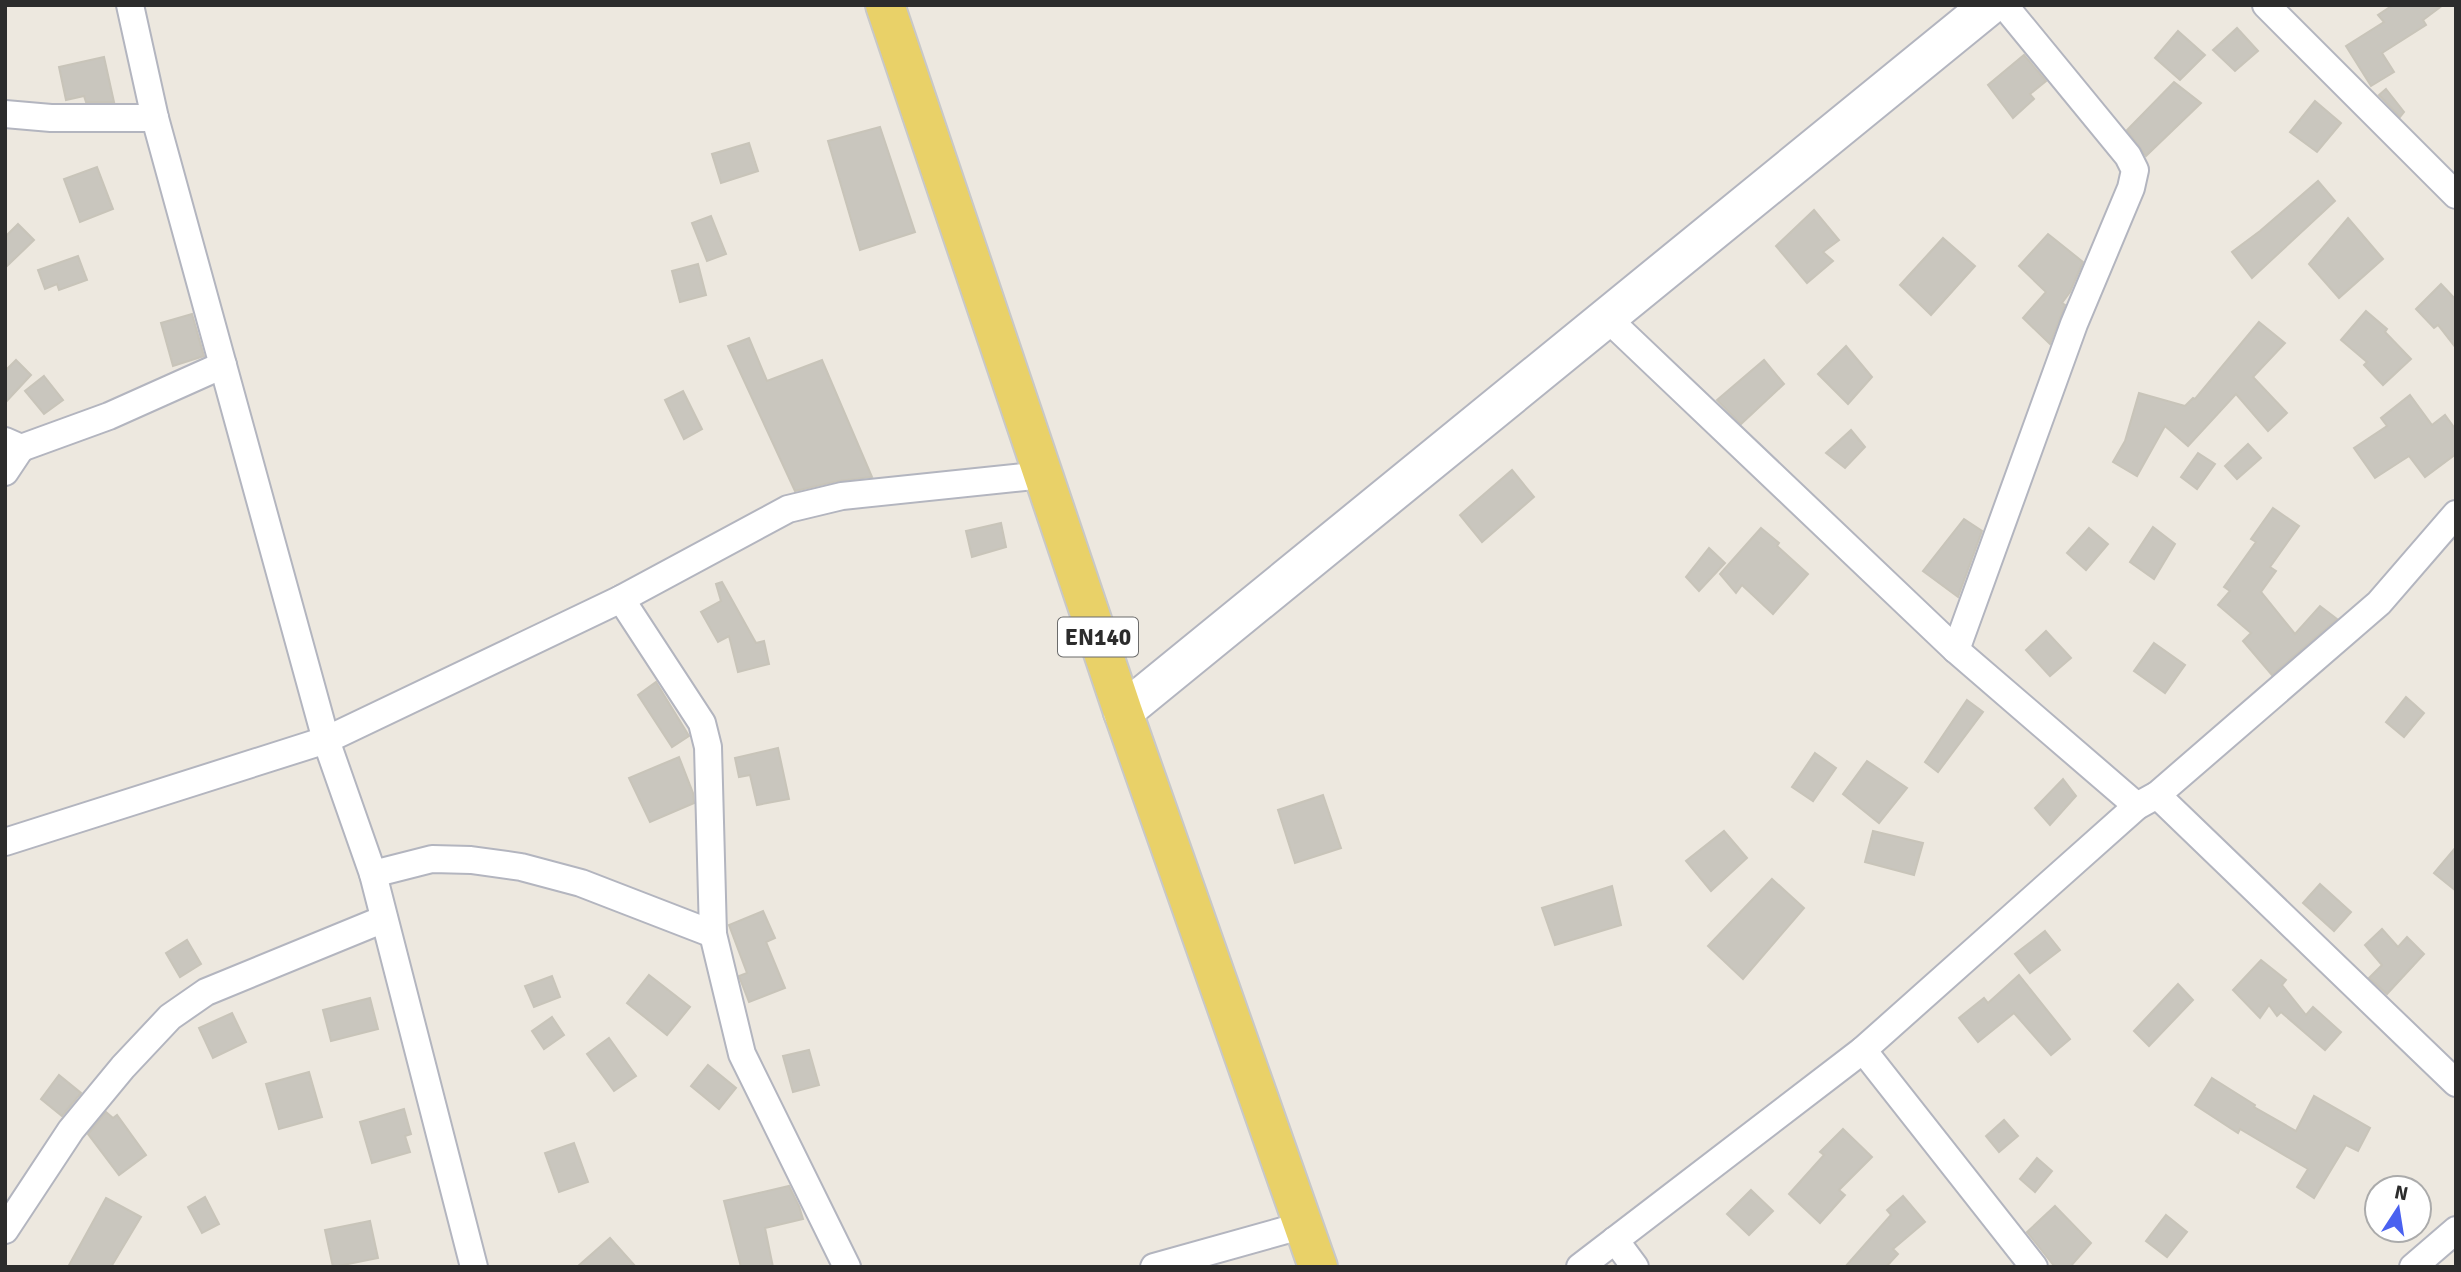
<svg xmlns="http://www.w3.org/2000/svg" width="2461" height="1272" font-family="Signika,sans-serif">
<style>
.building{fill:#c9c6be;stroke:#c8c4b9;stroke-width:2}
.lines{fill:none;stroke-linecap:round;stroke-linejoin:round}
.street-casing{stroke:#b3b5bf;stroke-width:30}
.secondary-casing{stroke:#b3b5bf;stroke-width:42}
.primary-casing{stroke:#c8c8c8;stroke-width:42}
.street{stroke:#fff;stroke-width:26}
.secondary{stroke:#fff;stroke-width:38}
.primary{stroke:#e9d168;stroke-width:38}
.labels{text-anchor:middle;stroke-width:6;stroke-linejoin:round;paint-order:stroke}
.shield{fill:#fff;stroke:#6b6b6b;stroke-width:2}
.shield-label{font-size:23px;font-weight:bold;fill:#2c2c2c}
</style>
<rect width="100%" height="100%" fill="#ede8df"/>
<g class="building">
<polygon points="2393,5 2443,5 2423,20 2426,25 2382,53 2394,72 2371,86 2346,46 2384,22 2378,15"/>
<polygon points="2237,28 2258,51 2235,71 2213,50"/>
<polygon points="2178,31 2205,55 2180,80 2155,58"/>
<polygon points="2024,55 2046,81 2030,94 2034,99 2013,118 1988,85"/>
<polygon points="104,57 114,102 86,102 84,96 66,100 59,67"/>
<polygon points="2174,82 2201,103 2146,156 2127,130"/>
<polygon points="2386,89 2404,112 2400,117 2379,95"/>
<polygon points="2315,101 2341,123 2317,152 2290,132"/>
<polygon points="880,127 915,232 860,250 828,141"/>
<polygon points="749,143 758,171 721,183 712,154"/>
<polygon points="97,167 113,209 80,222 64,179"/>
<polygon points="2318,181 2335,201 2252,278 2232,252 2260,231"/>
<polygon points="1814,210 1839,240 1823,252 1833,261 1807,283 1776,246"/>
<polygon points="711,216 726,254 707,261 692,223"/>
<polygon points="2348,218 2383,259 2339,298 2309,264"/>
<polygon points="18,224 34,240 5,268 5,237"/>
<polygon points="2048,234 2083,262 2070,292 2062,303 2065,305 2050,344 2023,318 2046,292 2019,266"/>
<polygon points="1943,238 1975,266 1931,315 1900,285"/>
<polygon points="78,256 87,280 59,290 57,284 45,289 38,270"/>
<polygon points="698,264 706,295 680,302 672,271"/>
<polygon points="2441,284 2456,300 2456,348 2438,325 2434,328 2416,309"/>
<polygon points="2366,311 2387,329 2385,332 2411,359 2383,385 2364,365 2367,362 2341,340"/>
<polygon points="192,314 204,356 173,366 161,323"/>
<polygon points="2259,322 2285,343 2253,377 2287,413 2268,431 2236,394 2188,446 2165,426 2137,476 2113,462 2125,441 2139,393 2185,406 2193,398 2195,399"/>
<polygon points="749,338 767,381 822,360 872,477 838,481 795,491 728,346"/>
<polygon points="1846,346 1872,377 1848,404 1818,374"/>
<polygon points="16,360 31,375 5,403 5,371"/>
<polygon points="1764,360 1784,384 1741,424 1717,400"/>
<polygon points="44,376 63,400 44,414 25,391"/>
<polygon points="683,391 702,429 684,439 665,400"/>
<polygon points="2410,395 2432,425 2445,415 2456,430 2456,454 2425,477 2409,456 2375,478 2354,448 2387,426 2381,418"/>
<polygon points="1851,430 1865,447 1845,468 1826,453"/>
<polygon points="2248,444 2261,458 2237,479 2225,466"/>
<polygon points="2198,453 2215,464 2197,489 2181,477"/>
<polygon points="1512,470 1534,497 1482,542 1460,515"/>
<polygon points="2273,508 2299,526 2270,567 2276,571 2261,592 2295,634 2320,606 2337,619 2272,675 2243,641 2251,633 2218,605 2230,591 2224,587 2256,542 2251,539"/>
<polygon points="1964,519 1982,531 1958,597 1923,571"/>
<polygon points="1001,523 1006,547 972,557 966,531"/>
<polygon points="2153,527 2175,544 2154,579 2130,562"/>
<polygon points="1761,528 1779,543 1777,546 1808,574 1773,614 1742,585 1736,593 1720,574"/>
<polygon points="2089,528 2108,544 2086,570 2067,553"/>
<polygon points="1709,548 1725,563 1699,591 1686,577"/>
<polygon points="722,582 756,643 764,641 769,664 738,672 729,636 718,642 701,612 721,601 716,584"/>
<polygon points="2046,631 2071,658 2050,676 2026,650"/>
<polygon points="2154,643 2185,665 2165,693 2134,671"/>
<polygon points="656,682 689,736 672,747 638,695"/>
<polygon points="2406,697 2424,713 2404,737 2386,722"/>
<polygon points="1967,700 1983,712 1938,772 1925,762"/>
<polygon points="778,748 789,799 757,805 750,775 739,777 735,758"/>
<polygon points="1815,753 1836,768 1813,801 1792,787"/>
<polygon points="679,757 693,793 694,803 650,822 629,778"/>
<polygon points="1867,761 1907,788 1879,823 1843,794"/>
<polygon points="2063,779 2076,796 2050,825 2035,808"/>
<polygon points="1323,795 1341,848 1295,863 1278,810"/>
<polygon points="1724,831 1747,858 1711,891 1686,861"/>
<polygon points="1873,831 1923,843 1914,875 1865,862"/>
<polygon points="2456,847 2456,891 2434,873"/>
<polygon points="1772,879 1804,908 1743,979 1708,946"/>
<polygon points="2320,884 2351,912 2334,931 2303,903"/>
<polygon points="1612,886 1621,925 1555,945 1542,908"/>
<polygon points="763,911 775,938 766,942 785,988 749,1002 739,976 747,973 729,925"/>
<polygon points="2382,929 2398,947 2407,937 2424,954 2387,994 2369,978 2382,965 2365,945"/>
<polygon points="2045,931 2060,950 2030,973 2015,954"/>
<polygon points="187,940 201,964 180,977 166,953"/>
<polygon points="2261,960 2286,980 2282,985 2306,1015 2313,1007 2341,1032 2325,1050 2281,1012 2277,1016 2269,1005 2260,1018 2233,990"/>
<polygon points="649,975 690,1007 667,1035 627,1003"/>
<polygon points="2019,975 2070,1039 2051,1055 2014,1013 1978,1042 1959,1018 1984,998 1988,1003"/>
<polygon points="552,976 560,997 534,1007 525,986"/>
<polygon points="2178,984 2193,1000 2149,1046 2134,1031"/>
<polygon points="370,998 378,1029 331,1041 323,1010"/>
<polygon points="232,1013 246,1042 213,1058 199,1028"/>
<polygon points="552,1017 564,1035 544,1049 532,1031"/>
<polygon points="609,1038 636,1076 614,1091 587,1054"/>
<polygon points="809,1050 819,1085 793,1092 783,1056"/>
<polygon points="708,1065 736,1088 719,1109 691,1086"/>
<polygon points="309,1072 322,1117 279,1129 266,1084"/>
<polygon points="59,1075 81,1093 62,1116 41,1099"/>
<polygon points="2212,1078 2255,1105 2254,1107 2296,1131 2314,1096 2370,1128 2358,1151 2346,1145 2314,1198 2297,1187 2308,1169 2240,1129 2238,1133 2195,1105"/>
<polygon points="404,1109 411,1134 405,1136 410,1152 372,1163 360,1122"/>
<polygon points="106,1112 113,1118 117,1115 146,1155 119,1175 88,1134"/>
<polygon points="2004,1120 2018,1136 1999,1152 1986,1136"/>
<polygon points="1843,1129 1872,1157 1839,1190 1845,1195 1820,1223 1789,1194 1824,1155 1820,1152"/>
<polygon points="574,1143 588,1182 559,1192 545,1153"/>
<polygon points="2037,1158 2052,1171 2035,1192 2020,1179"/>
<polygon points="789,1186 799,1206 803,1219 765,1228 773,1267 741,1267 724,1201"/>
<polygon points="1751,1190 1773,1211 1749,1235 1727,1214"/>
<polygon points="1903,1196 1925,1222 1893,1249 1898,1254 1886,1267 1845,1267 1891,1215 1887,1210"/>
<polygon points="205,1197 219,1224 202,1233 188,1207"/>
<polygon points="106,1198 141,1217 111,1267 68,1267"/>
<polygon points="2055,1206 2091,1243 2070,1267 2055,1267 2027,1232"/>
<polygon points="2166,1215 2187,1232 2167,1257 2146,1241"/>
<polygon points="370,1221 378,1258 333,1267 325,1230"/>
<polygon points="610,1238 636,1267 577,1267"/>
</g>
<g class="lines">
<g class="street-casing">
<g id="street">
<polyline points="130,5 155,118 326,740 373,874 474,1267"/>
<polyline points="2266,5 2456,195"/>
<polyline points="5,114 51,118 155,118"/>
<polyline points="1607,318 1956,650 2137,806"/>
<polyline points="5,441 21,448 109,416 223,365"/>
<polyline points="5,472 21,448"/>
<polyline points="621,599 702,723 708,747 713,934 742,1054 847,1267"/>
<polyline points="1956,650 2074,324 2131,188 2135,170 2128,156 2004,5"/>
<polyline points="2157,795 2456,1083"/>
<polyline points="5,842 326,740 621,599 788,509 842,496 1043,475"/>
<polyline points="373,874 432,859 471,860 521,867 581,883 713,934"/>
<polyline points="1863,1050 2034,1267"/>
<polyline points="5,1230 71,1130 123,1067 170,1017 206,992 384,919"/>
<polyline points="1615,1240 1635,1267"/>
<polyline points="1154,1267 1304,1225"/>
<polyline points="1580,1267 1863,1050 2137,806 2157,795 2379,603 2456,514"/>
<polyline points="2413,1267 2456,1230"/>
</g>
</g>
<g class="secondary-casing">
<polyline id="secondary" points="1123,712 1990,5"/>
</g>
<g class="primary-casing">
<polyline id="primary" points="885,5 1123,712 1318,1267"/>
</g>
<use href="#street" class="street"/>
<use href="#secondary" class="secondary"/>
<use href="#primary" class="primary"/>
</g>
<g class="labels">
<rect class="shield" x="1058" y="617.5" width="80" height="39" rx="5"/>
<g class="shield-label">
<text x="1098" y="645">EN140</text>
</g>
</g>
<rect width="2461" height="1272" fill="none" stroke="#2c2c2c" stroke-width="14"/>
<g transform="translate(2398 1209) rotate(12)"><circle r="33" fill="#ffffff" stroke="#ababab" stroke-width="2"/>
<path d="M0-5L12 26L0 18L-12 26Z" fill="#4a61f0"/>
<text y="-10" font-size="19" font-weight="bold" text-anchor="middle" fill="#2c2c2c">N</text>
</g>
</svg>
